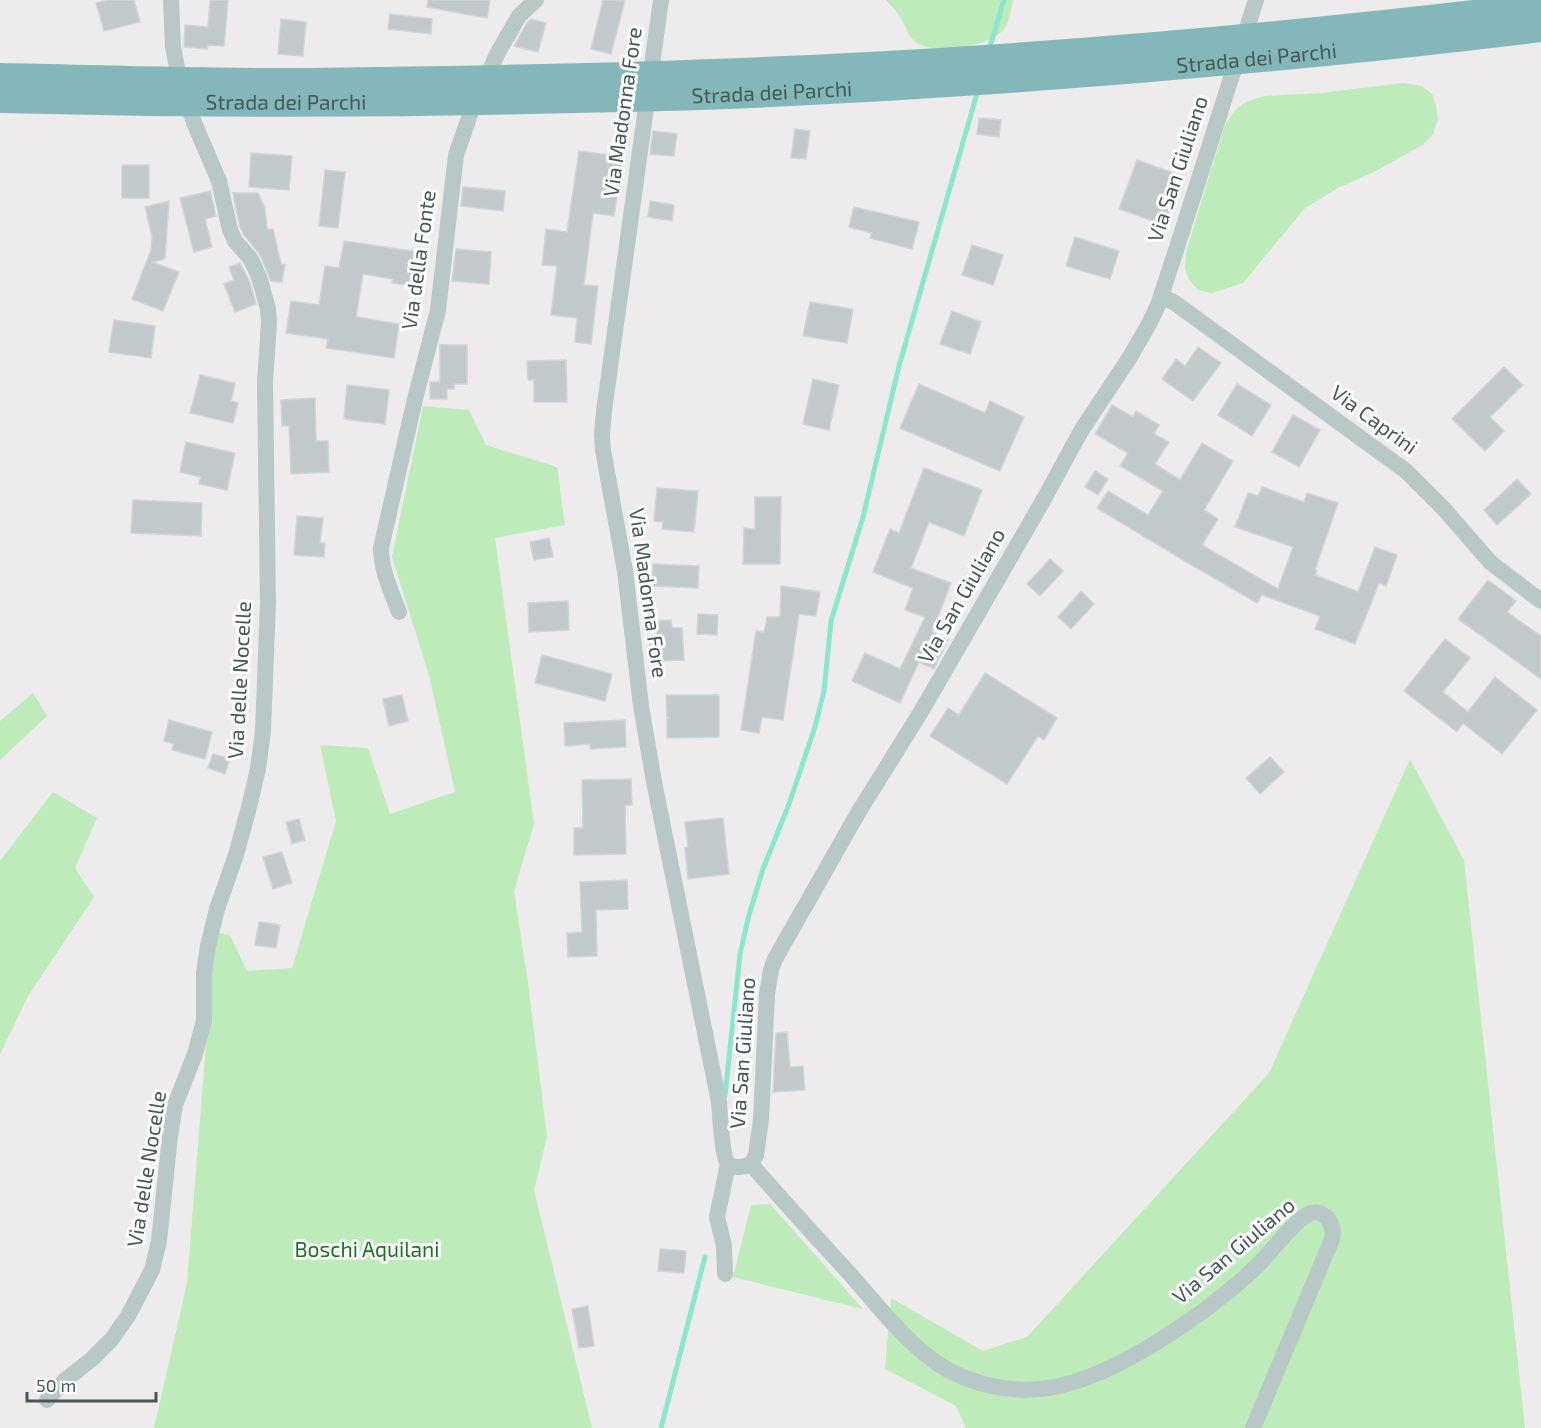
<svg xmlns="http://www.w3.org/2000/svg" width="1541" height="1428" font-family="'Exo 2',sans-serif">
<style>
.green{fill:#beebba}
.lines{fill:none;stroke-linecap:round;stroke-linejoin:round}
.stream{stroke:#88e7cd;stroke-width:5}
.building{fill:#c2c9cb;stroke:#cfd5d7;stroke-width:1.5}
.street{stroke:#b7c8c7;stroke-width:16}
.highway{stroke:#84b7b9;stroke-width:28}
.labels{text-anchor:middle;stroke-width:6;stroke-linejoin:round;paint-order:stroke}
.street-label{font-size:21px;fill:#455857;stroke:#fff}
.park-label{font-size:21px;fill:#1a741c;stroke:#fff}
</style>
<rect width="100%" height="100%" fill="#eeebed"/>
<g class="green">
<path d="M886 0H1013C1011 10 1010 22 1003 30 988 47 938 54 919 44 906 37 906 24 898 14 895 9 890 5 886 0Z"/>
<polygon points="1403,83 1422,86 1432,94 1436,105 1438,119 1433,134 1424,144 1376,171 1338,188 1305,208 1243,283 1212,293 1198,290 1189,280 1185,269 1186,252 1225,125 1236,109 1246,102 1264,96 1321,93"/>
<polygon points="423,406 469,410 486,445 557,467 565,525 495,538 534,824 514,891 529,990 547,1137 534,1190 592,1428 154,1428 187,1283 215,932 230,935 247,971 292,968 336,821 320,745 368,748 390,814 455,792 429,675 392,557"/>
<polygon points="33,693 47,716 0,760 0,721"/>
<polygon points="1410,759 1464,860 1525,1428 966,1428 956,1406 885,1369 891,1298 983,1351 1027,1337 1269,1073"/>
<polygon points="53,792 97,818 75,868 94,897 28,996 0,1054 0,861"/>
<polygon points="770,1204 863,1309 733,1277 751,1205"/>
</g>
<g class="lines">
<g class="stream">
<polyline points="989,50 1004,0"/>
<polyline points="725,1096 740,954 749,915 763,869 789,804 815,727 824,691 831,621 863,517 899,366 978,90"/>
<polyline points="661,1428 705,1257"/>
</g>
</g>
<g class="building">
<polygon points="108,0 134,0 140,22 104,31 96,3"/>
<polygon points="210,0 228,0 224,46 208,45 207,49 184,47 185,25 208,27"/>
<polygon points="428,0 490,0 487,18 427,7"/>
<polygon points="603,0 625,0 611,54 591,49"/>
<polygon points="390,14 432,19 431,34 388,29"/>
<polygon points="281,19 306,22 303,56 278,54"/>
<polygon points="531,19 546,23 538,52 514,46 527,23"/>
<polygon points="979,118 1001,120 999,137 977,134"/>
<polygon points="795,129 810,131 806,159 791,158"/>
<polygon points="653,131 677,134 674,156 650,154"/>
<polygon points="579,151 623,157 614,216 593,213 584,285 598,286 591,344 575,342 577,318 551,315 557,266 542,265 546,229 567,232"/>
<polygon points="251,153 292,156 289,190 249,187"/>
<polygon points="1137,160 1182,176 1165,225 1119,209"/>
<rect x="122" y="165" width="27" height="33"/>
<polygon points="325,170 345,172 338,228 319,226"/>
<polygon points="463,187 505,191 503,211 461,206"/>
<polygon points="210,191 216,216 205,219 212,247 194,252 180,198"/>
<polygon points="233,193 258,193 265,208 267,230 273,229 281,264 285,265 282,282 271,281 259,253 244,235 240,227"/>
<polygon points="169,201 165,259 152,262 179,272 163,311 132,299 151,250 152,236 145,207"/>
<polygon points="650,201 674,205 672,221 648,217"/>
<polygon points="854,207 919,222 912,249 870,238 872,233 849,227"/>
<polygon points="1075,237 1119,251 1110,279 1066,266"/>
<polygon points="344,241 418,252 413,286 392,283 393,279 363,274 356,317 399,324 394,358 326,348 328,339 286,333 291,301 319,305 325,266 339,268"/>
<polygon points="972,245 1003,255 993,285 962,275"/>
<polygon points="456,249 491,252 489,284 452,281"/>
<polygon points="240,263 250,283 256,304 235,312 224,284 234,280 229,267"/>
<polygon points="810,302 853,309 847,343 803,336"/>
<polygon points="952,311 981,322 970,354 940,344"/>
<polygon points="114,320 155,326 151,358 109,352"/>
<polygon points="440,345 467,345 467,384 454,384 454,389 447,389 447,399 430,399 430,382 440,382"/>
<polygon points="1198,347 1221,363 1193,401 1162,379 1176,359 1185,366"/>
<polygon points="566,360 567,402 534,402 534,380 528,380 527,361"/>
<polygon points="1504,367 1523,385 1490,417 1504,431 1485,451 1452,419"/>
<polygon points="200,375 235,383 231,401 238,403 233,423 190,413"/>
<polygon points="813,379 839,385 829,430 803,424"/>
<polygon points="919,384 985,413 990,401 1024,417 1000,471 900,428"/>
<polygon points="1237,384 1271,405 1252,436 1218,415"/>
<polygon points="347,385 389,390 385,424 344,419"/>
<polygon points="315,398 316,441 328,441 329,472 291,474 289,426 282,426 281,400"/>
<polygon points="1112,405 1133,417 1136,411 1159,425 1154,434 1169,442 1155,464 1180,480 1202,443 1233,461 1204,510 1218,519 1202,545 1278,589 1293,547 1235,527 1248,493 1258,496 1262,487 1304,502 1307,493 1338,503 1315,570 1317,571 1315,575 1358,592 1375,547 1397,555 1386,586 1379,583 1355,644 1315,629 1320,616 1262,595 1257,603 1183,560 1097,508 1108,491 1148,515 1163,491 1120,466 1128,453 1095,434"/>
<polygon points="1293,415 1320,430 1299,467 1272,452"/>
<polygon points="186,442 235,453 227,490 199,484 201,477 180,472"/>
<polygon points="924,468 982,490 964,536 929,522 911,568 951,583 932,632 948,640 934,669 919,662 900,703 852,681 865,653 900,669 925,617 905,610 913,588 873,572 890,529 899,533"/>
<polygon points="1095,471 1108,479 1098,495 1085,487"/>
<polygon points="1517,479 1531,494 1497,525 1484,510"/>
<polygon points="657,488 698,491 694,532 662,529 663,522 654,521"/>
<polygon points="755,497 781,497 780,564 743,564 744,528 755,529"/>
<polygon points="133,500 202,503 201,536 131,533"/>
<polygon points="297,516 323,518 320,543 325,543 324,557 294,555"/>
<polygon points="549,538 553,557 534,560 530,542"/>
<polygon points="1050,559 1063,571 1040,596 1027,584"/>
<polygon points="653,564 699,566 698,588 652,586"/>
<polygon points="1488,580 1516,601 1507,612 1541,636 1541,679 1458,619"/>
<polygon points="781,586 820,592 816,616 799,614 783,720 762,717 759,733 741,730 756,631 764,632 767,617 780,617"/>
<polygon points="1081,591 1094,604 1071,629 1058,617"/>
<polygon points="568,601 569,630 529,632 528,603"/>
<polygon points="698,614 718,615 717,635 697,634"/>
<polygon points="671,620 672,628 682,628 684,660 651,661 650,644 657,644 656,621"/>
<polygon points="1445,639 1470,658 1443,692 1468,712 1495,677 1537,710 1502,754 1463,723 1457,732 1404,691"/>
<polygon points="542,655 612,674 605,701 535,683"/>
<polygon points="985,673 1057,718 1044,740 1038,736 1007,784 930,736 948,708 959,715"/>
<polygon points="402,695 408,721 389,726 383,699"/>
<polygon points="666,695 719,695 719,737 667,738 667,718 669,718 667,717"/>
<polygon points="169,720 212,732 205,759 172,750 174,744 164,741"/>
<polygon points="625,720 626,747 590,749 590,744 565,746 564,723"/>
<polygon points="213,754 230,759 225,774 208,768"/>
<polygon points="1270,757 1284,772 1260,794 1246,778"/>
<polygon points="631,779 632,805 625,805 626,854 574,855 574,828 583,828 582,780"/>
<polygon points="723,818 729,874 688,879 685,848 688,847 685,822"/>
<polygon points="299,819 305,840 292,844 286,822"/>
<polygon points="282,852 292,883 273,889 263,857"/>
<polygon points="627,880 628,909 596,910 597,956 568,957 567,933 582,932 580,882"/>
<polygon points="259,922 280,925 276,948 255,945"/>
<polygon points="787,1032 790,1067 803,1066 805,1090 773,1092 776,1033"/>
<polygon points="660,1249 686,1251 684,1273 658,1271"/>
<polygon points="588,1306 594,1346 579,1348 572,1309"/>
</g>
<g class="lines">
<g class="street">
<path d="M661 0 604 411 602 435 603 450 625 571 641 706 654 782 719 1102C720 1113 722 1158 728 1164 734 1169 745 1167 751 1164"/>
<polyline points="1161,296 1175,303 1406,471 1443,508 1491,563 1541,601"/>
<path d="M399 612C391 591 381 570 381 548L415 399 438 310 456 155 471 112 497 54 519 16 536 0"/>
<polyline points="725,1274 724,1246 717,1217 728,1164"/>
<polyline points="47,1400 64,1381 92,1359 111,1340 128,1316 152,1270 159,1241 170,1136 175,1105 195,1054 204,1021 204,973 208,946 217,909 236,855 249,807 258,769 263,731 268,602 265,382 269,322 268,309 260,280 255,268 250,258 235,241 230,230 219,181 195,125 185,98 179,78 173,47 171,0"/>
<path d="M1253 1428 1332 1239C1335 1227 1327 1209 1311 1213 1297 1217 1266 1258 1253 1270 1205 1314 1122 1372 1059 1386 1014 1396 963 1385 926 1355 898 1332 873 1300 849 1273 816 1237 783 1201 751 1164L756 1155 761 1120 767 994 771 970 775 959 858 813 922 710 1044 499 1081 431 1130 357 1150 322 1158 305 1180 238 1256 0"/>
</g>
<g class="highway">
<path d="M0 77C103 79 207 83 310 82 496 80 683 76 869 66 1093 54 1318 33 1541 6"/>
<path id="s1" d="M0 99C191 104 383 104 574 99 626 98 678 97 729 95 1001 83 1271 61 1541 28"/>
</g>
</g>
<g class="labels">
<g class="street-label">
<text dy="7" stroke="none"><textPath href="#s1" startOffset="1258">Strada dei Parchi</textPath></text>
<text dy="7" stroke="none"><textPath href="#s1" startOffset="772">Strada dei Parchi</textPath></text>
<text dy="7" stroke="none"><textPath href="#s1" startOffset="286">Strada dei Parchi</textPath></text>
<text transform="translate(623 112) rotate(-82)" y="7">Via Madonna Fore</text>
<text transform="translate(1178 169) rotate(-72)" y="7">Via San Giuliano</text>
<text transform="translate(419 260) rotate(-82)" y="7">Via della Fonte</text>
<text transform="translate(1374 420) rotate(36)" y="7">Via Caprini</text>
<text transform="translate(648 593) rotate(82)" y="7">Via Madonna Fore</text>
<text transform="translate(962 596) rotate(-60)" y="7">Via San Giuliano</text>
<text transform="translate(240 680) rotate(-87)" y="7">Via delle Nocelle</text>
<text transform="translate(743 1053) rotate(-86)" y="7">Via San Giuliano</text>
<text transform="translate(147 1169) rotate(-81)" y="7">Via delle Nocelle</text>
<text transform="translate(1234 1251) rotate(-40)" y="7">Via San Giuliano</text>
</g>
<g class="park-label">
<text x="367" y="1257">Boschi Aquilani</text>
</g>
</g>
<path d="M27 1392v9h129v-9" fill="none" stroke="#455857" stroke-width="3"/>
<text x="36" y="1392" font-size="18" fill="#455857" stroke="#ffffff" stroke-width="4.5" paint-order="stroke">50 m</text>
</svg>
